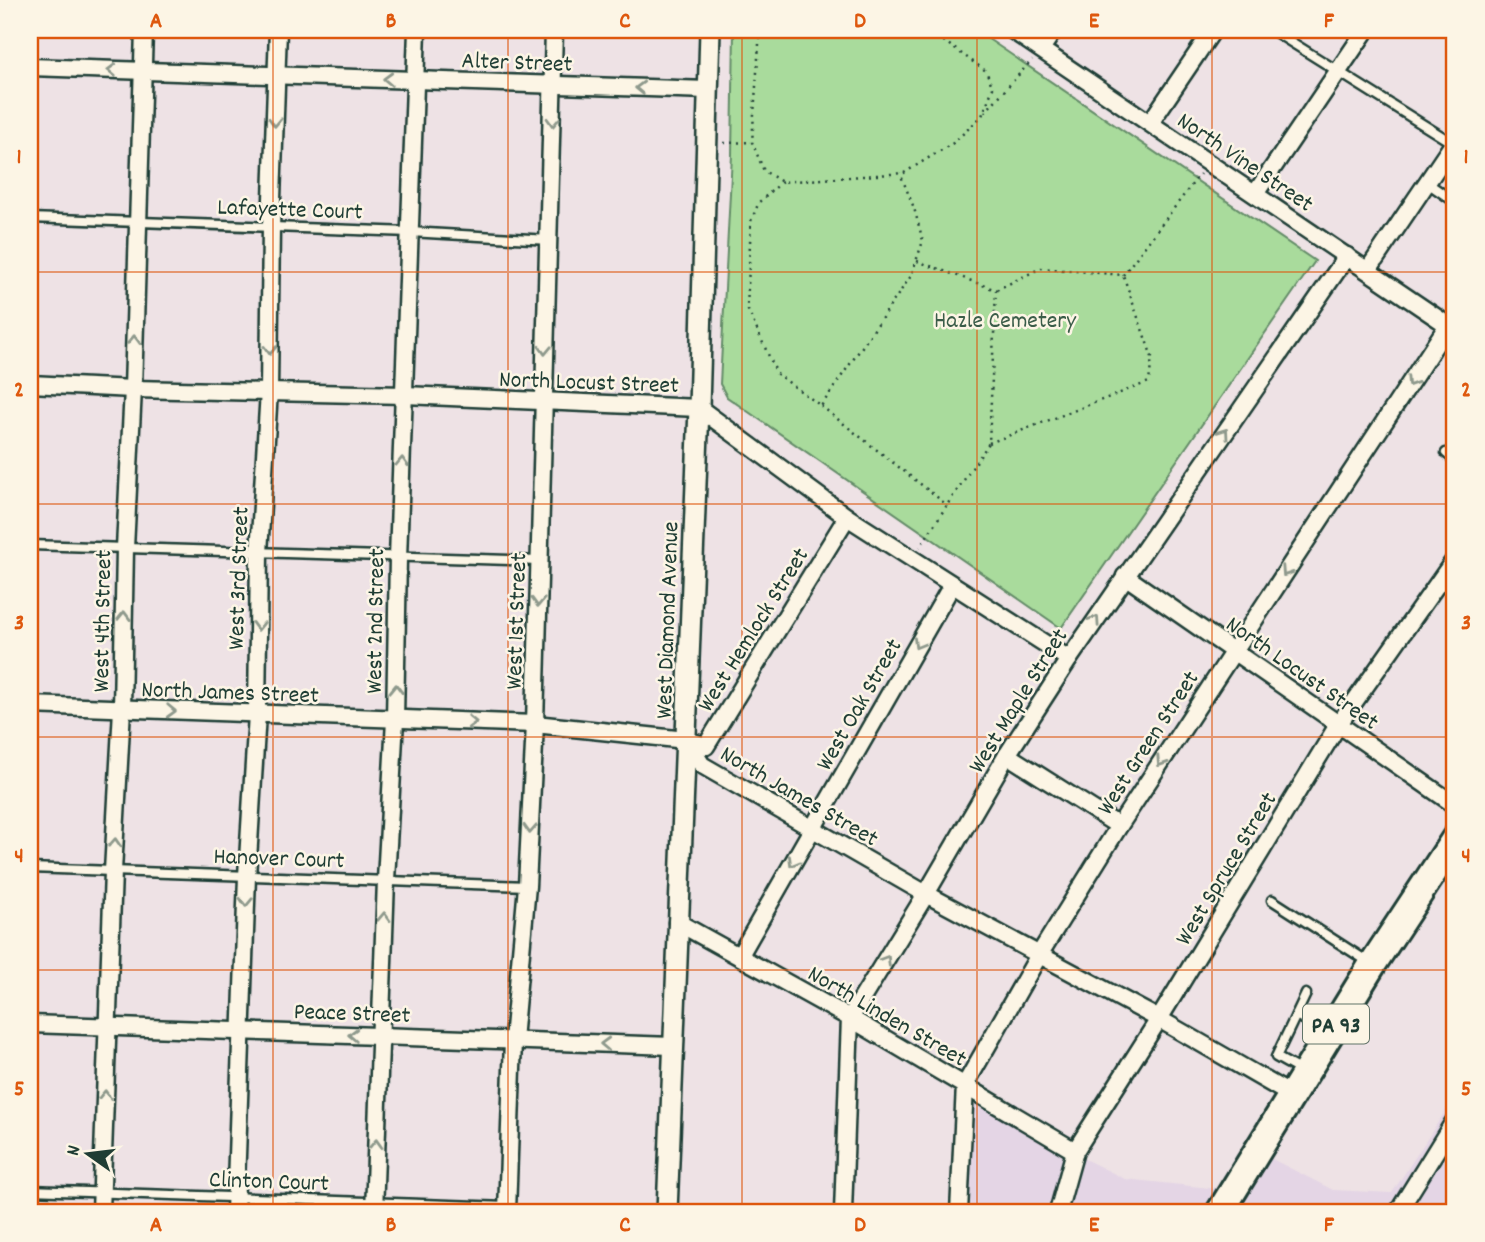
<svg xmlns="http://www.w3.org/2000/svg" width="1485" height="1242" font-family="Dekko,sans-serif">
<style>
.built{fill:#e4d5e5}
.green{fill:#a9db9c;stroke:#648c68;stroke-width:2}
.lines{fill:none;stroke-linecap:round;stroke-linejoin:round}
.service-casing{stroke:#1f3d34;stroke-width:13}
.minor-casing{stroke:#1f3d34;stroke-width:21}
.tertiary-casing{stroke:#1f3d34;stroke-width:24}
.trunk-casing{stroke:#1f3d34;stroke-width:32}
.path{stroke:#1f3d34;stroke-width:2.5;stroke-dasharray:2 5;stroke-linecap:butt}
.service{stroke:#fcf5e5;stroke-width:8}
.minor{stroke:#fcf5e5;stroke-width:16}
.tertiary{stroke:#fcf5e5;stroke-width:19}
.trunk{stroke:#fcf5e5;stroke-width:26}
.oneway{stroke:#8e998c}
.grid{fill:none;stroke:#de580e;stroke-width:2;stroke-opacity:0.55}
.labels{text-anchor:middle;stroke-width:5;stroke-linejoin:round;paint-order:stroke}
.shield{fill:#fcf5e5;stroke:#617469;stroke-width:2}
.shield-label{font-size:23px;font-weight:bold;fill:#1f3d34}
.street-label{font-size:24px;fill:#1f3d34;stroke:#fcf5e5}
.park-label{font-size:24px;fill:#3b5d49;stroke:#fcf5e5}
.neatline{fill:none;stroke:#de580e;stroke-width:2.5}
.grid-label{font-size:23px;text-anchor:middle;font-weight:bold;fill:#de580e}
</style>
<rect width="100%" height="100%" fill="#eee2e5"/>
<filter id="ink" filterUnits="userSpaceOnUse"><feTurbulence type="fractalNoise" baseFrequency=".0143" numOctaves="2"/><feDisplacementMap in="SourceGraphic" scale="14" xChannelSelector="R" yChannelSelector="G"/><feConvolveMatrix kernelMatrix="1 2 1 2 8 2 1 2 1" color-interpolation-filters="sRGB"/></filter>
<g filter="url(#ink)">
<polygon class="built" points="955,1095 1125,1179 1219,1189 1246,1146 1333,1190 1392,1193 1455,1096 1455,1212 949,1212"/>
<polygon class="green" points="734,30 975,30 1315,261 1061,628 727,397 720,384 732,155"/>
<g class="lines">
<g class="service-casing">
<g id="service">
<polyline points="1272,30 1454,144"/>
<polyline points="1440,163 1455,173"/>
<polyline points="1426,182 1455,202"/>
<polyline points="30,218 410,232 550,240"/>
<polyline points="1446,453 1455,460"/>
<polyline points="30,545 540,561"/>
<polyline points="30,868 527,886"/>
<polyline points="1272,900 1370,963"/>
<polyline points="1296,1015 1306,994"/>
<polyline points="1303,1072 1276,1057 1296,1015 1327,1032"/>
<polyline points="30,1190 507,1207"/>
</g>
</g>
<g class="minor-casing">
<g id="minor">
<polyline points="1012,30 1455,330"/>
<polyline points="1041,49 1054,30"/>
<polyline points="30,67 708,90"/>
<polyline points="1150,123 1213,30"/>
<polyline points="1255,194 1366,30"/>
<polyline points="1368,270 1455,141"/>
<polyline points="30,384 133,389 405,395 699,408 847,517 1069,659"/>
<polyline points="1125,576 1455,805"/>
<polyline points="30,705 535,724 686,740 706,746 847,517"/>
<polyline points="686,740 702,765 926,894 1159,1019 1293,1096"/>
<polyline points="1007,755 1119,826"/>
<polyline points="677,922 850,1018 1075,1151"/>
<polyline points="740,955 952,585"/>
<polyline points="30,1024 673,1046"/>
<polyline points="101,1212 113,871 122,709 125,548 133,389 144,30"/>
<polyline points="235,1212 247,876 257,714 259,553 269,391 271,227 278,30"/>
<polyline points="374,1212 386,880 395,720 398,558 417,30"/>
<polyline points="507,1212 513,1040 527,886 535,724 554,30"/>
<polyline points="843,1212 850,1018 926,894 1007,755 1069,659 1347,256"/>
<polyline points="959,1212 965,1085 1039,955 1119,826 1448,325"/>
<polyline points="1058,1212 1075,1151 1159,1019 1338,725 1455,559"/>
<polyline points="1398,1212 1455,1120"/>
</g>
</g>
<g class="tertiary-casing">
<polyline id="tertiary" points="667,1212 699,408 710,30"/>
</g>
<g class="trunk-casing">
<polyline id="trunk" points="1220,1212 1372,965 1455,839"/>
</g>
<g class="path">
<polyline points="760,30 752,142 764,171 782,182 904,173 953,143 982,116 993,88 986,71 928,30"/>
<polyline points="985,112 1032,60"/>
<polyline points="724,143 752,142"/>
<polyline points="782,182 759,202 751,221 747,308 777,374 821,406 911,276 923,241 914,208 900,173"/>
<polyline points="917,261 996,290 989,443 947,505"/>
<polyline points="1123,275 1200,174"/>
<polyline points="821,406 947,505 920,547"/>
<polyline points="989,443 1149,382 1152,357 1123,275 1041,268 996,290"/>
</g>
<use href="#service" class="service"/>
<use href="#minor" class="minor"/>
<use href="#tertiary" class="tertiary"/>
<use href="#trunk" class="trunk"/>
</g>
<defs><path id="oneway-chevron" d="M-2-3.5L2.5 0L-2 3.5" fill="none" stroke-width="1.6" stroke-linecap="round" stroke-linejoin="round" transform="scale(1.75)"/></defs>
<g class="oneway">
<use href="#oneway-chevron" transform="translate(112 70) rotate(-178)"/>
<use href="#oneway-chevron" transform="translate(388 79) rotate(-178)"/>
<use href="#oneway-chevron" transform="translate(640 88) rotate(-178)"/>
<use href="#oneway-chevron" transform="translate(275 122) rotate(92)"/>
<use href="#oneway-chevron" transform="translate(553 122) rotate(92)"/>
<use href="#oneway-chevron" transform="translate(134 340) rotate(-89)"/>
<use href="#oneway-chevron" transform="translate(270 350) rotate(91)"/>
<use href="#oneway-chevron" transform="translate(545 350) rotate(92)"/>
<use href="#oneway-chevron" transform="translate(1411 382) rotate(123)"/>
<use href="#oneway-chevron" transform="translate(1224 433) rotate(-55)"/>
<use href="#oneway-chevron" transform="translate(402 462) rotate(-88)"/>
<use href="#oneway-chevron" transform="translate(1286 572) rotate(123)"/>
<use href="#oneway-chevron" transform="translate(538 602) rotate(92)"/>
<use href="#oneway-chevron" transform="translate(124 616) rotate(-89)"/>
<use href="#oneway-chevron" transform="translate(1095 620) rotate(-56)"/>
<use href="#oneway-chevron" transform="translate(258 626) rotate(91)"/>
<use href="#oneway-chevron" transform="translate(918 644) rotate(120)"/>
<use href="#oneway-chevron" transform="translate(396 689) rotate(-89)"/>
<use href="#oneway-chevron" transform="translate(171 711) rotate(2)"/>
<use href="#oneway-chevron" transform="translate(472 722) rotate(2)"/>
<use href="#oneway-chevron" transform="translate(1161 762) rotate(123)"/>
<use href="#oneway-chevron" transform="translate(530 829) rotate(93)"/>
<use href="#oneway-chevron" transform="translate(115 843) rotate(-87)"/>
<use href="#oneway-chevron" transform="translate(793 862) rotate(120)"/>
<use href="#oneway-chevron" transform="translate(246 902) rotate(92)"/>
<use href="#oneway-chevron" transform="translate(384 917) rotate(-88)"/>
<use href="#oneway-chevron" transform="translate(886 960) rotate(-58)"/>
<use href="#oneway-chevron" transform="translate(353 1035) rotate(-178)"/>
<use href="#oneway-chevron" transform="translate(605 1044) rotate(-178)"/>
<use href="#oneway-chevron" transform="translate(105 1095) rotate(-88)"/>
<use href="#oneway-chevron" transform="translate(376 1144) rotate(-88)"/>
</g>
</g>
<path class="grid" d="M273 30V1212M508 30V1212M742 30V1212M977 30V1212M1212 30V1212M30 272H1455M30 504H1455M30 737H1455M30 970H1455"/>
<g class="labels">
<rect class="shield" x="1303" y="1004.5" width="66" height="39" rx="5"/>
<g class="shield-label">
<text x="1336" y="1032">PA 93</text>
</g>
<g class="street-label">
<text transform="translate(517 61) rotate(2)" y="8">Alter Street</text>
<text transform="translate(1246 161) rotate(34)" y="8">North Vine Street</text>
<text transform="translate(290 208) rotate(2)" y="8">Lafayette Court</text>
<text transform="translate(589 381) rotate(2)" y="8">North Locust Street</text>
<text transform="translate(237 578) rotate(-88)" y="8">West 3rd Street</text>
<text transform="translate(666 620) rotate(-88)" y="8">West Diamond Avenue</text>
<text transform="translate(101 621) rotate(-89)" y="8">West 4th Street</text>
<text transform="translate(374 621) rotate(-89)" y="8">West 2nd Street</text>
<text transform="translate(515 621) rotate(-88)" y="8">West 1st Street</text>
<text transform="translate(752 629) rotate(-58)" y="8">West Hemlock Street</text>
<text transform="translate(1303 672) rotate(35)" y="8">North Locust Street</text>
<text transform="translate(230 691) rotate(2)" y="8">North James Street</text>
<text transform="translate(1017 700) rotate(-58)" y="8">West Maple Street</text>
<text transform="translate(858 704) rotate(-60)" y="8">West Oak Street</text>
<text transform="translate(1147 742) rotate(-57)" y="8">West Green Street</text>
<text transform="translate(800 795) rotate(30)" y="8">North James Street</text>
<text transform="translate(279 857) rotate(2)" y="8">Hanover Court</text>
<text transform="translate(1225 868) rotate(-59)" y="8">West Spruce Street</text>
<text transform="translate(352 1012) rotate(2)" y="8">Peace Street</text>
<text transform="translate(888 1015) rotate(30)" y="8">North Linden Street</text>
<text transform="translate(269 1180) rotate(2)" y="8">Clinton Court</text>
</g>
<g class="park-label">
<text x="1005" y="327">Hazle Cemetery</text>
</g>
</g>
<rect width="1485" height="1242" fill="none" stroke="#fcf5e5" stroke-width="77"/>
<g transform="translate(88 1154) rotate(284)" stroke="#fcf5e5" stroke-width="5" paint-order="stroke">
<path d="M0-5L12 26L0 18L-12 26Z" fill="#1f3d34"/>
<text y="-10" font-size="19" font-weight="bold" text-anchor="middle" fill="#1f3d34">N</text>
</g>
<rect x="38" y="38" width="1408" height="1166" class="neatline"/>
<g class="grid-label">
<text x="156" y="27">A</text>
<text x="391" y="27">B</text>
<text x="625" y="27">C</text>
<text x="860" y="27">D</text>
<text x="1094" y="27">E</text>
<text x="1329" y="27">F</text>
<text x="19" y="163">1</text>
<text x="1466" y="163">1</text>
<text x="19" y="396">2</text>
<text x="1466" y="396">2</text>
<text x="19" y="629">3</text>
<text x="1466" y="629">3</text>
<text x="19" y="862">4</text>
<text x="1466" y="862">4</text>
<text x="19" y="1095">5</text>
<text x="1466" y="1095">5</text>
<text x="156" y="1231">A</text>
<text x="391" y="1231">B</text>
<text x="625" y="1231">C</text>
<text x="860" y="1231">D</text>
<text x="1094" y="1231">E</text>
<text x="1329" y="1231">F</text>
</g>
</svg>
